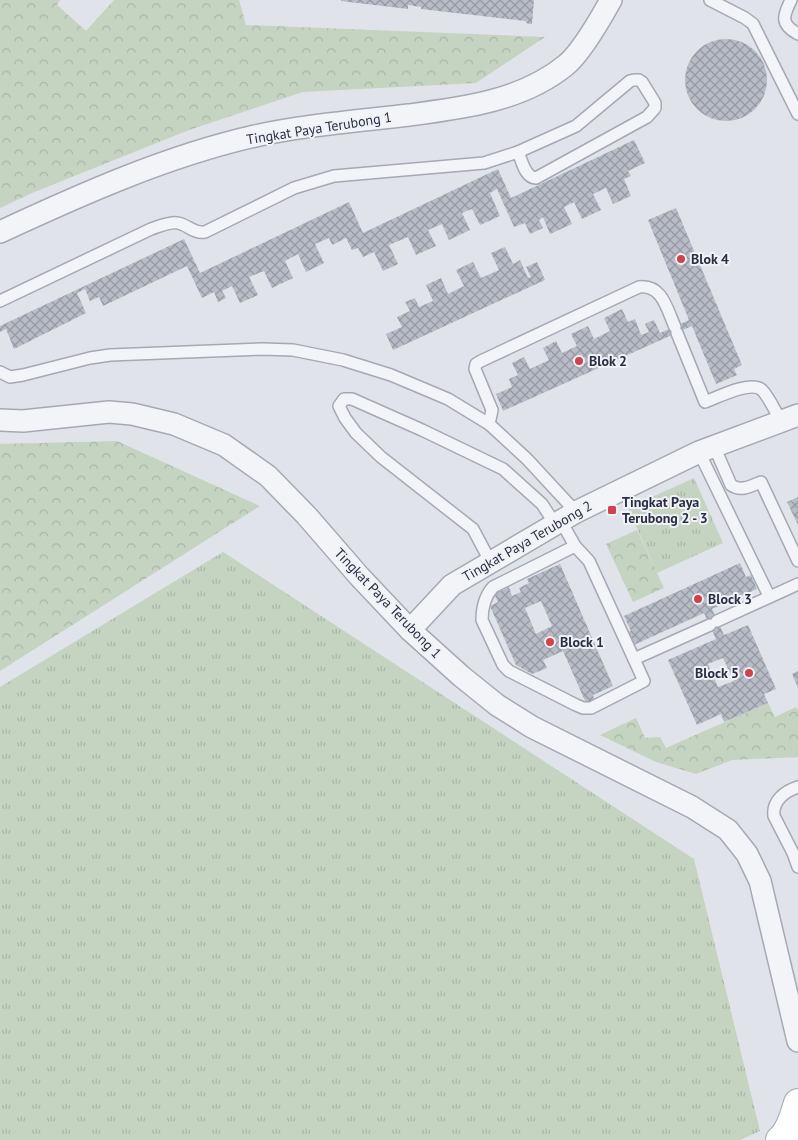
<svg xmlns="http://www.w3.org/2000/svg" width="798" height="1140" font-family="'PT Sans',sans-serif">
<style>
.grass{fill:url(#grass-tufts)}
.forest{fill:url(#forest-crowns)}
.building{fill:url(#building-cross-hatch);fill-rule:evenodd}
.lines{fill:none;stroke-linecap:round;stroke-linejoin:round}
.lane-casing{stroke:#a5a9b4;stroke-width:14}
.street-casing{stroke:#a5a9b4;stroke-width:24}
.primary-casing{stroke:#a0a6b6;stroke-width:30}
.lane{stroke:#f3f4f8;stroke-width:11}
.street{stroke:#f3f4f8;stroke-width:21}
.primary{stroke:#fff;stroke-width:28}
.poi-dot{fill:#d1434b;stroke:#f0f2f7;stroke-width:2}
.labels{text-anchor:middle;stroke-width:4;stroke-linejoin:round;paint-order:stroke}
.street-label{font-size:14px;fill:#292f42;stroke:#f0f2f7}
.poi-label{font-size:14px;font-weight:bold;fill:#292f42;stroke:#f0f2f7;text-anchor:start}
</style>
<defs>
<pattern id="grass-tufts" width="24" height="20" patternUnits="userSpaceOnUse" patternTransform="scale(1.25)"><rect width="24" height="20" fill="#c4d4c1"/><path d="M3 7l-1-3M5 7V3M7 7l1-3M15 17l-1-3M17 17v-4M19 17l1-3" fill="none" stroke="#a8b6a7"/></pattern>
<pattern id="forest-crowns" width="20" height="18" patternUnits="userSpaceOnUse" patternTransform="scale(1.25)"><rect width="20" height="18" fill="#c4d4c1"/><path d="M2 6a3 3 0 1 1 6 0M12 15a3 3 0 1 1 6 0" fill="none" stroke="#a8b6a7"/></pattern>
<pattern id="building-cross-hatch" width="8" height="8" patternUnits="userSpaceOnUse" patternTransform="scale(1.25)"><rect width="8" height="8" fill="#b8bcc7"/><path d="M0 0l8 8M0 8l8-8" fill="none" stroke="#9699a3"/></pattern>
</defs>
<rect width="100%" height="100%" fill="#e0e3ea"/>
<g class="grass">
<polygon points="694,478 723,543 657,573 628,508"/>
<polygon points="223,552 694,859 760,1131 740,1140 0,1140 0,687"/>
</g>
<g class="forest">
<polygon points="0,0 60,0 57,5 86,31 114,0 239,0 246,25 545,37 476,83 303,92 189,130 32,193 0,208"/>
<polygon points="117,441 260,506 0,671 0,444"/>
<polygon points="637,530 664,588 633,602 606,544"/>
<polygon points="768,703 775,717 796,707 798,710 798,757 732,760 696,774 656,762 600,735 636,718 645,738 660,737 666,748"/>
</g>
<g class="building">
<polygon points="341,0 534,0 532,24 528,24 525,21 421,9 421,7 408,5 408,9 341,1"/>
<circle cx="726" cy="80" r="41"/>
<polygon points="634,140 645,163 628,171 631,176 624,179 631,196 613,204 606,188 593,194 601,210 582,219 574,202 564,207 572,224 550,234 543,217 539,220 543,228 530,234 525,223 514,227 497,189 490,193 500,216 480,225 472,209 462,213 470,230 449,240 442,224 428,230 436,246 416,255 408,237 389,245 398,264 383,271 374,252 363,257 358,248 352,250 346,238 332,245 329,238 315,244 324,263 306,272 298,254 285,261 293,278 272,288 264,271 249,277 258,295 240,303 232,286 222,291 226,298 218,302 214,292 202,298 187,266 103,306 99,297 90,301 85,289 77,293 86,313 14,349 6,329 0,332 0,326 184,239 200,273 349,202 363,233 498,169 511,198"/>
<polygon points="676,208 742,365 734,369 737,375 716,384 692,326 503,411 496,394 512,387 509,379 518,375 512,363 524,357 530,369 549,360 543,348 556,341 562,353 577,346 571,334 588,326 594,339 610,331 604,318 622,309 628,322 635,319 641,335 649,332 645,324 654,320 660,333 689,320 648,220"/>
<polygon points="505,247 513,264 520,260 528,278 531,277 526,267 537,262 545,280 393,350 386,334 402,327 397,317 410,311 405,302 415,298 419,307 433,301 426,285 441,278 448,294 464,286 456,270 473,262 481,278 499,270 491,253"/>
<polygon points="798,497 798,525 787,502"/>
<path d="M740 563 746 577 751 575 757 589 712 609 724 635 748 625 776 689 764 694 768 703 724 722 721 714 697 725 668 660 716 639 704 613 634 645 628 632 631 631 624 616ZM723 658 734 681 718 687 708 664Z"/>
<path d="M560 564 613 686 593 695 594 699 586 703 563 651 543 660 547 668 532 674 516 665 490 606 498 602 494 594 509 587 512 596 521 592 519 588 529 583 527 579ZM541 601 552 626 536 634 525 608Z"/>
<polygon points="798,671 798,688 792,674"/>
</g>
<g class="lines">
<g class="lane-casing">
<g id="lane">
<polyline points="710,0 745,18 753,24 798,114"/>
<path d="M791 0C783 16 780 24 798 34"/>
<path d="M634 80H639L642 82 655 103V108L647 117 536 178C525 178 522 161 518 152L576 126 630 81Z"/>
<path d="M0 301 151 229C158 227 170 221 178 223 188 225 194 234 205 232L294 188 334 176 484 163 518 152"/>
<path d="M677 333 705 402C718 397 751 380 762 390 769 397 776 413 781 421"/>
<polyline points="0,372 10,377 23,375 90,358 110,355 262,349 293,350 343,360 391,375 448,399 489,424 527,459 576,512"/>
<path d="M489 424 492 410 475 369 476 364 481 361 639 287C662 284 667 309 675 327"/>
<path d="M714 446 731 485C741 492 751 486 761 482L798 561"/>
<polyline points="699,452 769,596"/>
<path d="M561 521 575 546 589 561 644 681 591 708H583L576 705 509 671 503 665 482 620C482 609 485 596 493 587L575 546"/>
<polyline points="490,561 473,529 381,457 356,433 345,418 339,406 344,399 352,399 422,430 503,469 542,504 555,524"/>
<polyline points="717,621 798,584"/>
<polyline points="634,659 710,625"/>
<path d="M798 787C785 791 772 801 774 816L793 853 798 867"/>
</g>
</g>
<g class="street-casing">
<g id="street">
<path d="M0 232C82 194 167 156 255 136 305 125 358 121 409 115 463 108 522 101 566 65 581 53 601 18 611 0"/>
<polyline points="0,420 23,421 109,412 132,414 174,424 224,445 268,476 306,515 359,576 410,630 461,676 497,705 532,727 692,807 728,830 747,854 760,881 798,1041"/>
<polyline points="410,630 452,585 576,512 699,452 798,415"/>
</g>
</g>
<g class="primary-casing">
<path id="primary" d="M780 1140C790 1131 794 1116 798 1103"/>
</g>
<use href="#lane" class="lane"/>
<use href="#street" class="street"/>
<use href="#primary" class="primary"/>
</g>
<g class="poi-dot">
<circle cx="681" cy="259" r="5"/>
<circle cx="579" cy="361" r="5"/>
<rect x="607" y="505" width="10" height="10" rx="2.5"/>
<circle cx="698" cy="599" r="5"/>
<circle cx="550" cy="642" r="5"/>
<circle cx="749" cy="673" r="5"/>
</g>
<g class="labels">
<g class="street-label">
<text transform="translate(319 128) rotate(-9)" y="5">Tingkat Paya Terubong 1</text>
<text transform="translate(527 541) rotate(-30)" y="5">Tingkat Paya Terubong 2</text>
<text transform="translate(388 603) rotate(46)" y="5">Tingkat Paya Terubong 1</text>
</g>
<g class="poi-label">
<text x="691" y="264">Blok 4</text>
<text x="589" y="366">Blok 2</text>
<text x="622" y="507">Tingkat Paya<tspan x="622" dy="16">Terubong 2 - 3</tspan></text>
<text x="708" y="604">Block 3</text>
<text x="560" y="647">Block 1</text>
<text x="739" y="678" text-anchor="end">Block 5</text>
</g>
</g>
</svg>
